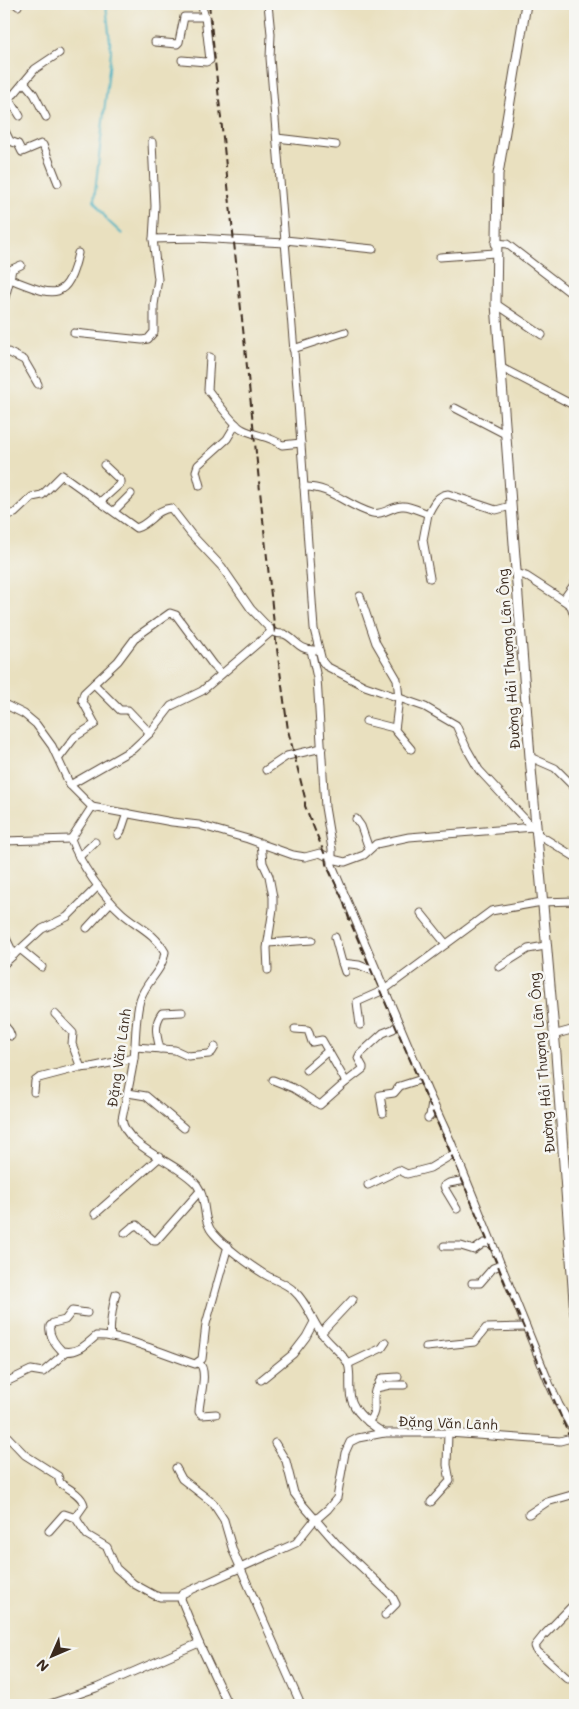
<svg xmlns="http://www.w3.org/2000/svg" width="579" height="1709" font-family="Mali,sans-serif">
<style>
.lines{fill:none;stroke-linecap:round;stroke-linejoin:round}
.stream{stroke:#45b1c2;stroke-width:2}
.minor-casing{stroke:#554536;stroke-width:9}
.tertiary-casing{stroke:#554536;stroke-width:11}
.minor{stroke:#fff;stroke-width:7}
.tertiary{stroke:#fff;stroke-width:9}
.rail{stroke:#3b2a1e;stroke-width:2;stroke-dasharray:8 4;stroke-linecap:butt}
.labels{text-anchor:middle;stroke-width:5;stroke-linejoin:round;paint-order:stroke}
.street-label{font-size:14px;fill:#3b2a1e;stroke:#f6f6f2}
</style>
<rect width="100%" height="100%" fill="#f6f6f2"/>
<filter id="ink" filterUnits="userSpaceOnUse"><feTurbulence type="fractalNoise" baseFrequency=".02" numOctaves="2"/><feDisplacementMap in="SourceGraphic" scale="10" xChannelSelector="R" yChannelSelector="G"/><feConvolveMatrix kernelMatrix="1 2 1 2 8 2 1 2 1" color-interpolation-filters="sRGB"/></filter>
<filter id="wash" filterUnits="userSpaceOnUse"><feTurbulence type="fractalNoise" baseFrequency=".0096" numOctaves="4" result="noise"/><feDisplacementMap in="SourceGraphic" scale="20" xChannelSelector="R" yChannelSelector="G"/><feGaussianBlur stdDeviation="1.12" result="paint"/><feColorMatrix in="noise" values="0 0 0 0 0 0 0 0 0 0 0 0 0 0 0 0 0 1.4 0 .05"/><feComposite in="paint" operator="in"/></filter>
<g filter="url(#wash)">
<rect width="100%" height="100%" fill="#e9e0bf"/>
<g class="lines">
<polyline class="stream" points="106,4 111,51 94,201 108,221 122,234"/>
</g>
</g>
<g filter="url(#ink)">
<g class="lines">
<g class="minor-casing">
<g id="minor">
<polyline points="16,4 18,6"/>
<polyline points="268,4 271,34 270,58 297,388 314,629 322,661 326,666 365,686 425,707 456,725 467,749 479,770 533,828"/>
<polyline points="155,42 177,44 179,42 184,17 205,17"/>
<polyline points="182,60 206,62 210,60 205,17 201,4"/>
<polyline points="24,82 34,94 46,117"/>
<polyline points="9,98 20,116"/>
<polyline points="4,101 14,94 35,69 59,53"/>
<polyline points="4,129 10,141 18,144 22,152 41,144 43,145 58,183"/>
<polyline points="277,138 336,145"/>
<polyline points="153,239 196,238 285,243"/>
<polyline points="285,240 373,249"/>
<polyline points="495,243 507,244 568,291 575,293"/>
<polyline points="440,257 495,253"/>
<path d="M21 265 12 269 10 279C52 295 67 305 78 253"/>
<polyline points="4,301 10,279"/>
<polyline points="496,304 542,335"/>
<polyline points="74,333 142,340 148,339 154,332 154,305 158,279 153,239 155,206 152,142"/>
<polyline points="293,349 345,332"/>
<polyline points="4,350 24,360 38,384"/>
<path d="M210 357 208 390C214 398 234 425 242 429 255 436 270 436 282 445L301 443"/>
<polyline points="500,367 575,406"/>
<polyline points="455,408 505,434"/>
<polyline points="200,486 196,471 198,465 227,439 236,424"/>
<path d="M304 487C330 486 347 506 372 513 382 516 392 506 402 506 409 505 420 511 428 514L423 540 430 578"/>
<polyline points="100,502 121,483 121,481 104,465"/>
<polyline points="114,511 131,494"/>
<path d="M428 514C433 505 437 495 448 494L496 510 511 506"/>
<path d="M4 516 15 513 32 497 42 495 62 475 136 528C149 525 156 509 171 508L191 534 222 567 251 609 272 631C276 635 279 633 284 634 296 639 298 650 314 650"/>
<polyline points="516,573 526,576 563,600 575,583"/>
<polyline points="360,596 376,643 397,679 399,698 395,730 411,749"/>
<polyline points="563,600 571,606 575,618"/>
<polyline points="311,650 317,678 325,807 332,849 332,865 428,1092 451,1142 549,1383 559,1405 575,1433"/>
<polyline points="94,684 120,710 128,710 150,733"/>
<path d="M4 704 24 714 36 724 52 746 70 785 92 807 71 839C80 864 103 896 122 913 138 927 154 932 165 952 163 971 145 982 140 1000 135 1019 136 1039 134 1058 131 1078 126 1099 122 1119 125 1148 178 1162 197 1185 208 1200 201 1221 214 1234 224 1246 251 1266 264 1274 274 1280 286 1283 294 1291 308 1303 312 1322 323 1335 330 1345 343 1353 348 1364 351 1372 349 1383 350 1391 350 1410 369 1424 384 1433H448L560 1441 575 1437"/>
<polyline points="366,721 394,728"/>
<polyline points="530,757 555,768 575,788"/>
<polyline points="59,758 75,737 95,724 82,700 84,693 118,661 136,637 170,613 176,615 213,665 221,673"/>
<polyline points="266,770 287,756 322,748"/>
<polyline points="70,785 133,749 150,733 171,706 202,691 272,631"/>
<polyline points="92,807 172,822 199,825 248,839 293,855 305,857 320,853 332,859 345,862 364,855 376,844 409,837 534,827"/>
<polyline points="356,819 361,826 369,849"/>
<polyline points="536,833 575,857"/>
<polyline points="118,835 121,831 127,813"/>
<polyline points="4,841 71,839"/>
<polyline points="261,843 263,863 269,876 273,897 273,909 267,948 268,970"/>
<polyline points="79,857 95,842"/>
<polyline points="421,913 446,944"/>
<polyline points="87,928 111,902"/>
<polyline points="4,934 14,955"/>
<polyline points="335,937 342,963"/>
<polyline points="268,943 312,940"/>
<polyline points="20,949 42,967"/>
<polyline points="4,964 42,929 67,917 98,886"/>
<polyline points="499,967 528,949 545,946"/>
<polyline points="345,972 342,963 359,965 378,973"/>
<polyline points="55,1014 73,1033 72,1044 81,1068"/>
<polyline points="4,1025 9,1031 11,1036"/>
<polyline points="360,1025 357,1002 384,990 491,911 542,902 575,901"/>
<polyline points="295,1029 308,1030 312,1042 322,1040 346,1082 363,1069 363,1067 358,1058 360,1054 383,1033 393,1029 399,1024"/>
<polyline points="553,1035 575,1029"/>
<polyline points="135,1047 175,1050 188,1056 209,1054 212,1052 215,1047"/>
<path d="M160 1049C157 1036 153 1025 162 1013L182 1012"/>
<polyline points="306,1070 328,1051"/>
<polyline points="273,1080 293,1088 320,1105 346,1082"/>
<polyline points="34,1092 35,1081 39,1078 77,1068 91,1067 134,1058"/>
<polyline points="128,1093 146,1096 184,1128"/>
<polyline points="383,1113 380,1095 394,1093 400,1086 422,1079"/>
<polyline points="428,1118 430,1116 432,1103"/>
<polyline points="368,1185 399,1170 407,1174 430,1168 455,1153"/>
<polyline points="457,1209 445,1189 444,1186 449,1183 466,1180"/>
<polyline points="95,1214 160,1157"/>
<polyline points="125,1233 132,1227 137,1225 154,1241 156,1241 200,1191"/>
<polyline points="444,1246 461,1246 474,1250 484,1243 492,1244"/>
<polyline points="472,1283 480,1283 493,1268 501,1265"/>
<path d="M87 1313 72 1311 65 1320 53 1323 50 1326C48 1335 55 1344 62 1351 77 1354 86 1345 96 1336 120 1334 170 1356 195 1364L202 1359 206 1324 228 1246"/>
<polyline points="321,1333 353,1299"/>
<path d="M111 1337C109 1328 113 1303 116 1294"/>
<polyline points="426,1347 475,1342 486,1328 526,1327"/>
<path d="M199 1363C209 1371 199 1399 199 1412L202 1415 216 1414"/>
<polyline points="348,1364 382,1348 386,1342"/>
<polyline points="261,1380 293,1354 306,1337 314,1322"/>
<polyline points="4,1383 31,1370 43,1372 66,1352"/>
<polyline points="378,1387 379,1382 382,1378 398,1377"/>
<path d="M368 1422C380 1409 370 1401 376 1388L390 1385H404"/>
<path d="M4 1433 25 1455 58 1476 60 1483C68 1488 82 1495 84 1505L77 1515V1520L87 1535 107 1547 116 1568 134 1584 154 1595 160 1597H181"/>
<polyline points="275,1443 286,1461 294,1493 303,1505 336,1543 392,1596 396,1604 385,1615"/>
<polyline points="176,1468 182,1479 213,1503 224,1520 233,1551 301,1705"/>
<polyline points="431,1502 450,1481 447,1465 448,1433"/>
<polyline points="529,1514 547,1502 575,1494"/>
<polyline points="49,1531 64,1514 76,1518"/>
<polyline points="199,1643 228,1705"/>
<polyline points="568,1679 537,1651 535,1646 543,1636 575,1603"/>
<polyline points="47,1705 96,1688 199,1643 181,1599 182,1594 296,1543 312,1523 328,1509 337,1498 345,1453 350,1442 358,1438 384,1433"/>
</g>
</g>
<g class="tertiary-casing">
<polyline id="tertiary" points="526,4 498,174 496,304 530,757 556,1054 575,1314"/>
</g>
<use href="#minor" class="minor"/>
<use href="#tertiary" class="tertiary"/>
<polyline class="rail" points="209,4 275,634 288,730 305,798 305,806 325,855 326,864 343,900 349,919 460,1175 575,1450"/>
</g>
</g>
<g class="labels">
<g class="street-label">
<text transform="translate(509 659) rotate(-94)" y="5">Đường Hải Thượng Lãn Ông</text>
<text transform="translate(119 1058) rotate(-82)" y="5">Đặng Văn Lãnh</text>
<text transform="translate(542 1063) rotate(-95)" y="5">Đường Hải Thượng Lãn Ông</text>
<text transform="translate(448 1423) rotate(2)" y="5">Đặng Văn Lãnh</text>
</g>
</g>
<rect width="579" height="1709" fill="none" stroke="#f6f6f2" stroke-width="20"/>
<g transform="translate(52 1656) rotate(225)" stroke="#f6f6f2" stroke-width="4" paint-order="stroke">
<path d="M0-4L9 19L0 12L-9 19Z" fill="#3b2a1e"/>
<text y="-8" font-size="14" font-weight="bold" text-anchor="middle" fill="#3b2a1e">N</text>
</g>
</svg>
